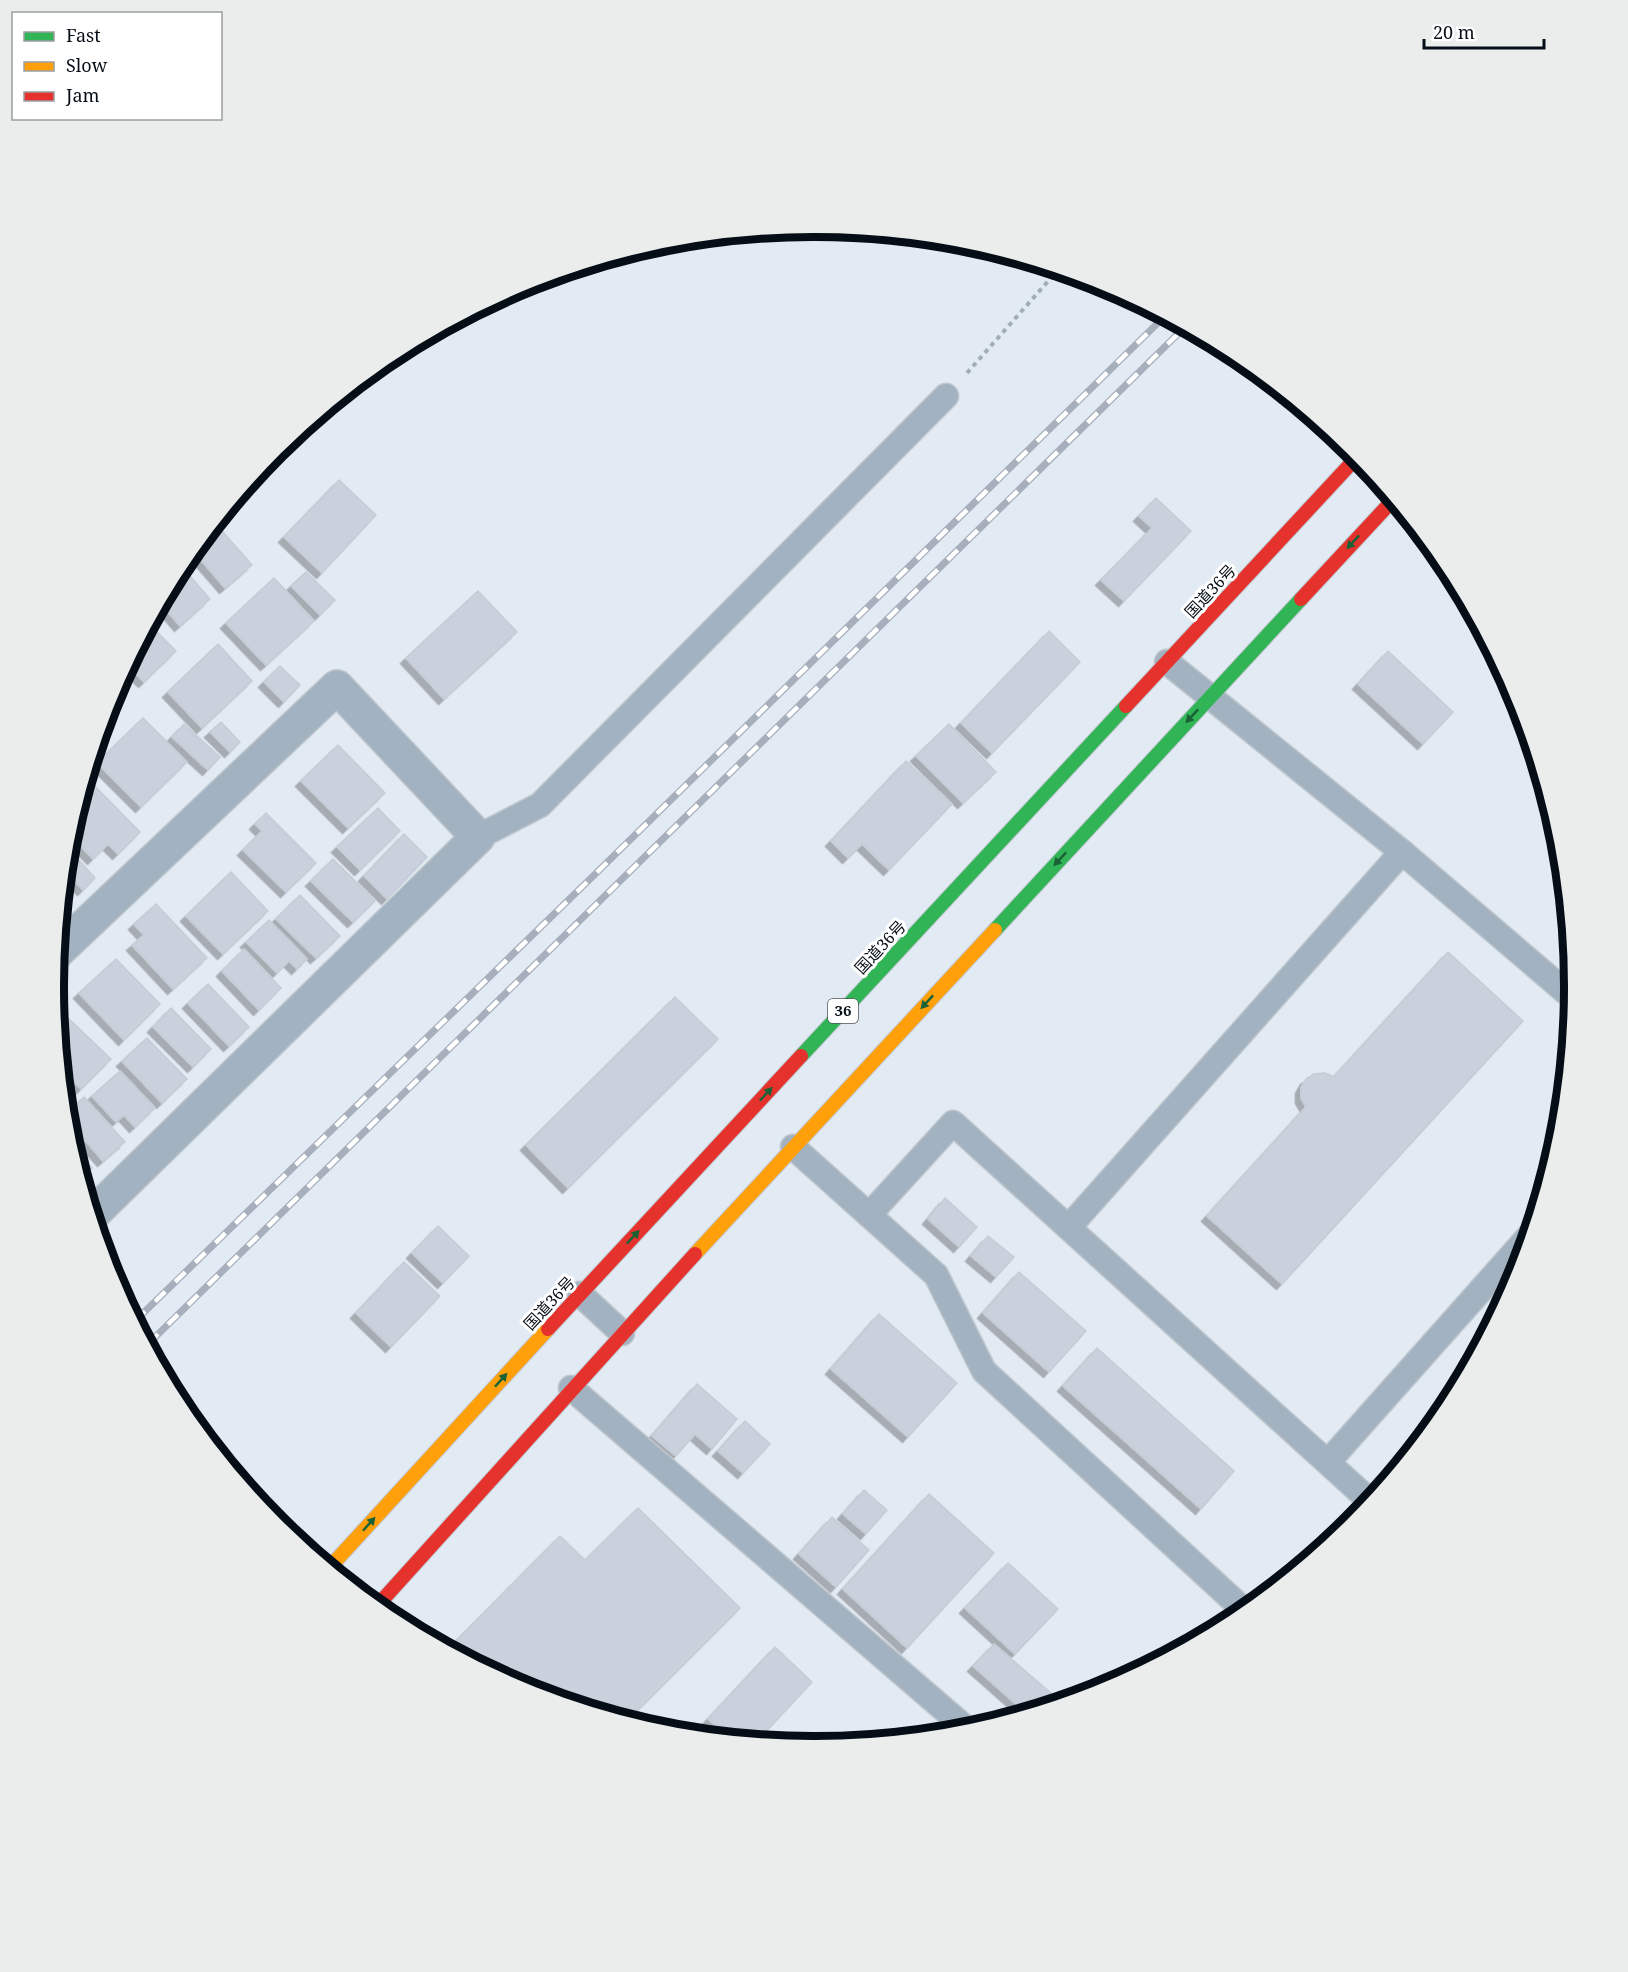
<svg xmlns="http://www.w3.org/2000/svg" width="1628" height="1972" font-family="'Noto Serif','Noto Sans JP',serif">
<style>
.building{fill:#c9d2dc;stroke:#c4cdd6;stroke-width:1.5;filter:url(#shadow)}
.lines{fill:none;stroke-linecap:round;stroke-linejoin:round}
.lane-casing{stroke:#c0c7ce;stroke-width:27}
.street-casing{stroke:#c0c7ce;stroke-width:36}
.fast-casing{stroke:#c0c7ce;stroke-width:16}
.slow-casing{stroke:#c0c7ce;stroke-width:16}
.jam-casing{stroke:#c0c7ce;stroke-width:16}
.path{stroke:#a1adb8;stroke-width:4;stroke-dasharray:4.5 4.5;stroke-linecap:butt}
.lane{stroke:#a2b2c1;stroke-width:24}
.street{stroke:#a2b2c1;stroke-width:33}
.fast{stroke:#30b455;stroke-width:14}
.slow{stroke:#ff9f0a;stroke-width:14}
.jam{stroke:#e5322d;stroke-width:14}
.rail-casing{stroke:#a6afbb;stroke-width:7}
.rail{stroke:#fff;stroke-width:4.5;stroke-dasharray:14;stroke-linecap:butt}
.oneway{fill:#1a6136}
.labels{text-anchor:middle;stroke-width:6;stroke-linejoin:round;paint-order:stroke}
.shield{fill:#fff;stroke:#50565c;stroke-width:1.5}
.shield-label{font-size:15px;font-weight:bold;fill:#050e16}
.street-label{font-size:16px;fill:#050e16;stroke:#fff}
.rim{fill:none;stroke:#050e16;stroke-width:8}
</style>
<defs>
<filter id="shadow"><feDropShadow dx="-5.5" dy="5.5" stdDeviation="0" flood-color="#0004"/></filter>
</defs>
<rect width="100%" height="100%" fill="#e2eaf3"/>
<g class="building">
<polygon points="339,480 376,515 322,573 284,537"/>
<polygon points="1156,498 1191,531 1124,601 1101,580 1152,528 1139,516"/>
<polygon points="215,523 252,565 225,588 193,551"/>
<polygon points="181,566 210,599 180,626 161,604"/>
<polygon points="306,572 335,600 320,615 291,586"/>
<polygon points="274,578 314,621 266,665 226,623"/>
<polygon points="478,591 517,632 444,699 406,658"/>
<polygon points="150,625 176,651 144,682 128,666"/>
<polygon points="1049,631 1080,662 992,753 961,723"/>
<polygon points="218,644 252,681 202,728 168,692"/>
<polygon points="1388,651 1453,712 1423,744 1358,684"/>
<polygon points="280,666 300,685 284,702 264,682"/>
<polygon points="116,687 123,694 108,708 112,695"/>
<polygon points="143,718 187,762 141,807 97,763"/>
<polygon points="221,722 240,742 230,752 210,732"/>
<polygon points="184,724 220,757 208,770 172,737"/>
<polygon points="949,724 996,772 963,803 916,756"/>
<polygon points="338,745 385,793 348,828 301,781"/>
<polygon points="906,761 952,804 889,870 862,844 848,858 831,841"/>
<polygon points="87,778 140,832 118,854 108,844 93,859 70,835"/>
<polygon points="378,808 400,831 360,870 337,847"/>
<polygon points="266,813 316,863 286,892 243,850 262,831 255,824"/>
<polygon points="404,834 427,857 387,899 364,876"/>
<polygon points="68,848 95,878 83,890 70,876 64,881"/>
<polygon points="333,859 375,901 353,922 311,881"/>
<polygon points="231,872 268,911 223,954 186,916"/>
<polygon points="300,895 340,936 316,958 276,919"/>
<polygon points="156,904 207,958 173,989 132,945 144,935 134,924"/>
<polygon points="269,920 307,959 297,969 289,961 277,973 246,942"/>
<polygon points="244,949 281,988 259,1010 222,971"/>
<polygon points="1448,952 1523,1021 1282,1284 1207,1216 1306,1107 1301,1098 1301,1088 1306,1079 1314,1074 1325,1073 1334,1077"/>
<polygon points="116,959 160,1004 124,1040 79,993"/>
<polygon points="208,984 249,1027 229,1046 188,1003"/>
<polygon points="675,997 718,1039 568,1188 526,1145"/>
<polygon points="171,1008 211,1049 193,1067 153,1027"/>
<polygon points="67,1017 111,1059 81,1089 62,1071 58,1026"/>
<polygon points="147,1038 187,1079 162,1103 122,1061"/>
<polygon points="120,1071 155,1108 135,1127 124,1115 116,1122 92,1096"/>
<polygon points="84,1097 125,1142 103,1161 67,1120 66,1113"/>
<polygon points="73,1149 92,1168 82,1178"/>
<polygon points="945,1198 977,1227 959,1247 928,1219"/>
<polygon points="438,1226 469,1256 443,1283 412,1253"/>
<polygon points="988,1236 1014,1257 996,1277 971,1256"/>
<polygon points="404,1262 440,1296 391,1347 356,1313"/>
<polygon points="1019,1272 1086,1331 1049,1372 983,1313"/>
<polygon points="879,1314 957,1383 908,1437 831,1369"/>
<polygon points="1097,1348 1234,1471 1201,1509 1063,1386"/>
<polygon points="697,1384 737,1419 712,1449 695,1434 676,1456 652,1436"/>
<polygon points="745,1421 770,1444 743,1473 718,1451"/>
<polygon points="864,1490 887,1510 866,1534 843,1514"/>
<polygon points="929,1494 994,1553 907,1648 843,1589"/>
<polygon points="638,1508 740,1608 628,1720 523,1688 449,1648 560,1536 585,1560"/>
<polygon points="832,1517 869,1550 836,1587 799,1554"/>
<polygon points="1008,1563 1058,1609 1015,1654 965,1608"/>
<polygon points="994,1644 1051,1693 1037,1709 1025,1712 973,1666"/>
<polygon points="775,1647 812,1682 758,1740 728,1737 708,1719"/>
</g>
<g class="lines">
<g class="lane-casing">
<g id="lane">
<polyline points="478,837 540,805 946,396"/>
<polyline points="1402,852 1573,998"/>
<polyline points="793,1147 936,1275 984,1371 1245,1611"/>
<polyline points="869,1215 953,1123 1370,1501"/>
<polyline points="1069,1227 1402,852 1167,662"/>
<polyline points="580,1294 622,1333"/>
<polyline points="571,1388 968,1730"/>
<polyline points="1328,1462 1529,1236"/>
</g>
</g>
<g class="street-casing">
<polyline id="street" points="57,952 337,687 478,837 93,1214"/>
</g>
<g class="fast-casing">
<g id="fast">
<polyline points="995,930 1301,599"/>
<polyline points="801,1056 1126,706"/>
</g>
</g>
<g class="slow-casing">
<g id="slow">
<polyline points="695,1254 995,930"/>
<polyline points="330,1567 548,1329"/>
</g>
</g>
<g class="jam-casing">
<g id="jam">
<polyline points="1301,599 1393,500"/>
<polyline points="1126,706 1358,456"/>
<polyline points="548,1329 801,1056"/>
<polyline points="377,1606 695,1254"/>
</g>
</g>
<polyline class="path" points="967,373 1058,270"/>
<use href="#lane" class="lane"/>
<use href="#street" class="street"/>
<use href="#fast" class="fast"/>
<use href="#slow" class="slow"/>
<use href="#jam" class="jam"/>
<g class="rail-casing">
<g id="rail">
<polyline points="135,1321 586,883 1165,316"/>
<polyline points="148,1344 1185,327"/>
</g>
</g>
<use href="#rail" class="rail"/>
</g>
<defs><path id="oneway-solid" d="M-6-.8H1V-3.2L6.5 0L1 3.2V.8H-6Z" transform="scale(1.5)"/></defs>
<g class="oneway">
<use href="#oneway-solid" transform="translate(1353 542) rotate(133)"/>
<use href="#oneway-solid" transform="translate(1192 716) rotate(133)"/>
<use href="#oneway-solid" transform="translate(1060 859) rotate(133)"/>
<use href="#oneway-solid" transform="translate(927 1002) rotate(133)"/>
<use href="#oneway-solid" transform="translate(766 1094) rotate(-47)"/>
<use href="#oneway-solid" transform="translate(633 1237) rotate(-47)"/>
<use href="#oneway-solid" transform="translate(501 1380) rotate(-48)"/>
<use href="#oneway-solid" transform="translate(369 1524) rotate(-48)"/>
</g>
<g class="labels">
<rect class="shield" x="828" y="999" width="30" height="24" rx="4.5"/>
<g class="shield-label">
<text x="843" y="1016">36</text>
</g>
<g class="street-label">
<text transform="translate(1210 591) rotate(-47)" y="6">国道36号</text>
<text transform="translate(880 947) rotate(-47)" y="6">国道36号</text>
<text transform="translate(549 1303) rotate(-47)" y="6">国道36号</text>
</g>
</g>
<path d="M0 0H1628V1972H0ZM813 237H815A749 749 0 0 1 1564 986V987A749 749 0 0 1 815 1736H813A749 749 0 0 1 64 987V986A749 749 0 0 1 813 237Z" fill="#ebecec" fill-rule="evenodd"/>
<path class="rim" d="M813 237H815A749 749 0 0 1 1564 986V987A749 749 0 0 1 815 1736H813A749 749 0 0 1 64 987V986A749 749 0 0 1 813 237Z"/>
<rect x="12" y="12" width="210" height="108" fill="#ffffff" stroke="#9b9fa2" stroke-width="1.5"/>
<rect x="24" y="32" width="30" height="9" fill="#30b455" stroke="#9b9fa2" stroke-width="1.5"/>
<text x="66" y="42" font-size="18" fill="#050e16">Fast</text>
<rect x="24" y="62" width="30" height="9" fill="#ff9f0a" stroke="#9b9fa2" stroke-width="1.5"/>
<text x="66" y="72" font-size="18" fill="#050e16">Slow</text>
<rect x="24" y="92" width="30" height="9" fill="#e5322d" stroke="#9b9fa2" stroke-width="1.5"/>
<text x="66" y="102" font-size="18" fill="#050e16">Jam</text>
<path d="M1424 39v9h120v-9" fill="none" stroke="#050e16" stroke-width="3"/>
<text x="1433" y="39" font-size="18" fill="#050e16" stroke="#ffffff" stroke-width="4.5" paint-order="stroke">20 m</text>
</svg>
